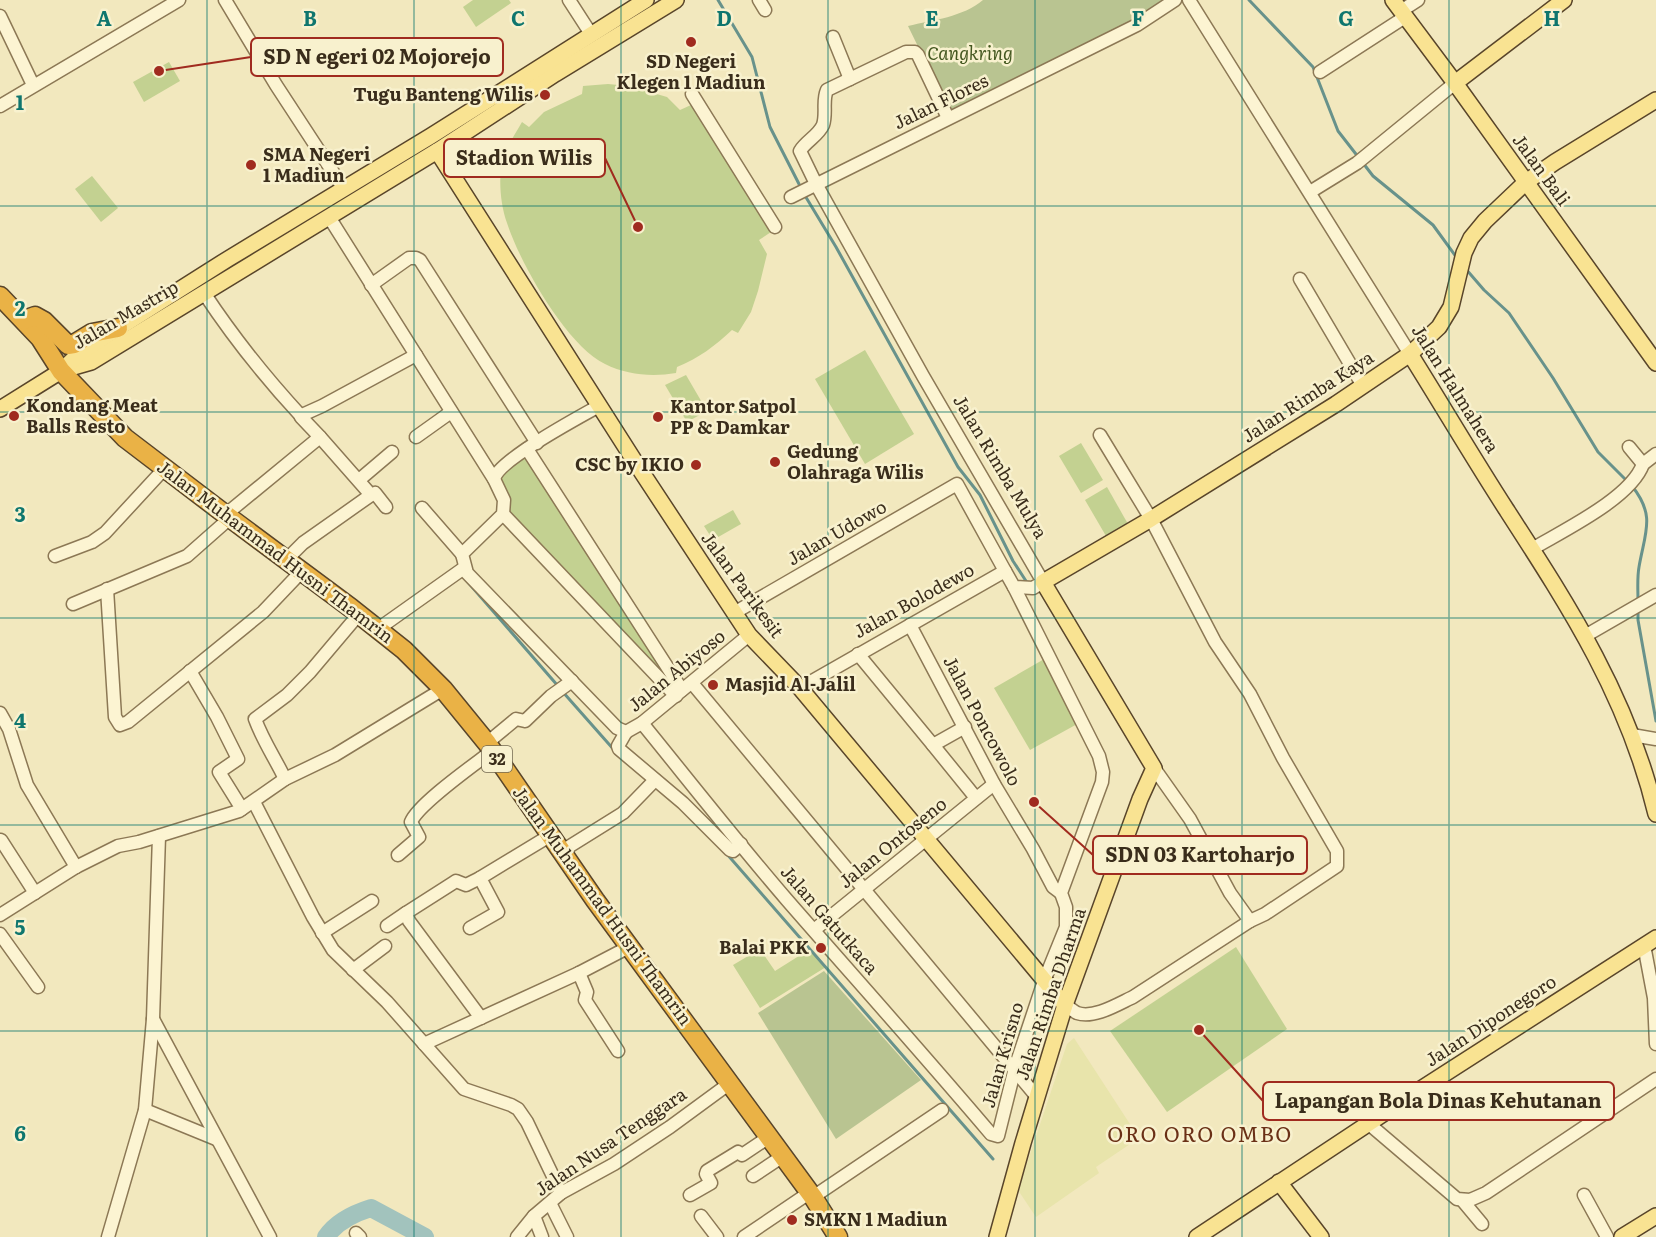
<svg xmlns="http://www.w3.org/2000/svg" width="1656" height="1237" font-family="Literata,serif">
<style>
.farmland{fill:#e8e4ab}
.green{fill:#c3d191}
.cemetery{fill:#b9c491}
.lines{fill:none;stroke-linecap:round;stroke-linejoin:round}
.stream{stroke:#68928b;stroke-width:3}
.river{stroke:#a2c3bd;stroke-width:18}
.minor-casing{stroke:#8c7855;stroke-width:15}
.major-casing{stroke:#59452a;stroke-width:18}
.highway-casing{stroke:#59452a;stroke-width:21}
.minor{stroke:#fcf4d2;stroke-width:12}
.major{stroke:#f9e392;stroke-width:15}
.highway{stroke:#eab246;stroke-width:18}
.grid{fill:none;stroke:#0f766e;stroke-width:1.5;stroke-opacity:0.55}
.poi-dot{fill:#a02b1f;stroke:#f8f1ce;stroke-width:2}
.labels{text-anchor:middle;stroke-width:5;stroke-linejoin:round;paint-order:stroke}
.shield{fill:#f8f1ce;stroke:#736851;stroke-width:1.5}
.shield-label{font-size:16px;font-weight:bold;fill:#3a2d1b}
.park-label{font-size:18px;font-style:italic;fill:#445820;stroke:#f8f1ce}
.poi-label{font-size:18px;font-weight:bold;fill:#3a2d1b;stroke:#f8f1ce;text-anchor:start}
.street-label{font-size:18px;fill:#3a2d1b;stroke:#f8f1ce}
.quarter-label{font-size:21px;letter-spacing:1.5px;fill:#6a3016;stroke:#f8f1ce}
.grid-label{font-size:20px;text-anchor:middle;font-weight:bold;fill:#0f766e;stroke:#f8f1ce;stroke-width:5;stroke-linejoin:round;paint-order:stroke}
.leader{fill:none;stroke:#a02b1f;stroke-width:2}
.callout-dot{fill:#a02b1f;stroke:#f8f1ce;stroke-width:2}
.callout{fill:#f8f1ce;stroke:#a02b1f;stroke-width:2}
.callout-label{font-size:20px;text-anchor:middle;font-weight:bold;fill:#3a2d1b}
</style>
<rect width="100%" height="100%" fill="#f2e8be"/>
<polygon class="farmland" points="1074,1038 1139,1138 1096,1167 1099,1173 1036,1217 1018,1190 1067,1044"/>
<g class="green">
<polygon points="473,0 509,0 511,3 476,27 463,7"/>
<polygon points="169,62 180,81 144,102 133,82"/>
<path d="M608 84 629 86 667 97 680 110 691 105 771 232 759 240 767 254 758 291 751 312 738 333 732 330C715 346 699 358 677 367L676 373C652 377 627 375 605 364 566 345 520 263 507 223 501 206 499 185 501 168 503 152 514 136 522 122L529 127 544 112 582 94 583 86Z"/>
<polygon points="92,176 118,208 101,222 75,189"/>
<polygon points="865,350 914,434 865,464 815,379"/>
<polygon points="686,375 707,411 687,422 665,385"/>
<polygon points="1081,443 1103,480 1081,493 1059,456"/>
<polygon points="526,454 669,674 663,679 509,514 510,499 500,476"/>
<polygon points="1107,487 1128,524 1106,536 1085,500"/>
<polygon points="733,510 741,524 713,540 704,526"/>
<polygon points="1046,658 1079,723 1030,750 994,688"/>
<polygon points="1236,947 1287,1029 1167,1112 1110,1031"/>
<polygon points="760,949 775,971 810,949 826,967 760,1008 733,965"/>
</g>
<g class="cemetery">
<path d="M983 0H1162L1164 4 950 112 908 26C933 20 963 17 983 0Z"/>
<polygon points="824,971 921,1080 836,1139 758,1013"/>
</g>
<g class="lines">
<g class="stream">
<polyline points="718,0 752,57 770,127 799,184"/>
<polyline points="1249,0 1313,67 1338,131 1359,158"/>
<polyline points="1363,163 1373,176 1433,225 1457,258"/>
<polyline points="804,194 836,247 958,467 980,495 1013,561 1026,581"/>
<polyline points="1465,268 1484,290 1509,313 1553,378 1598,452 1627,481"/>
<path d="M1632 486C1656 516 1645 532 1639 567 1637 578 1638 590 1638 600"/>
<polyline points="466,580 558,686"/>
<polyline points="1638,610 1638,620 1656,721"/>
<polyline points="562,691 615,751"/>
<polyline points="726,853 993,1159"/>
</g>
<path class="river" d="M326 1237C336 1222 355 1213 371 1208L425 1237"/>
<g class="minor-casing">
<g id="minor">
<polyline points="225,0 276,85 344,189"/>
<polyline points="569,0 591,34"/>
<polyline points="759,0 765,10"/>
<polyline points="1189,0 1410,354"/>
<polyline points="1401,11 1418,0"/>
<polyline points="0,16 33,85"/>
<polyline points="833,37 850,79"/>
<polyline points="1320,72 1405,17"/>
<polyline points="692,94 775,227"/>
<polyline points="0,106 179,0"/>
<polyline points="1310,192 1357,163 1455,83"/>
<polyline points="791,197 1137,25 1175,0"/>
<polyline points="329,217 494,479 504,500 503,514 462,554 467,573 617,728 626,732"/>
<polyline points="1300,279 1363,386"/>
<polyline points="371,285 409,258 416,258 420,260 537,443"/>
<path d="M204 293C233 337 265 377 301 416"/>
<polyline points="1100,435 1151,519 1215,642 1250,694 1283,758 1337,851 1337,866 1265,914 1250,921 1230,893 1190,819 1154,768"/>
<polyline points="320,437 371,495 375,493 386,507"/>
<polyline points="416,437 451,412"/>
<polyline points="1629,447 1643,464 1656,454"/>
<polyline points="527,449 682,690"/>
<path d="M494 479C498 461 579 417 599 406"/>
<polyline points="359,480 392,452"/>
<polyline points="422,508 462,554"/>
<polyline points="503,514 676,696"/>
<polyline points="225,515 320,437 301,417 302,415 322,406 416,355"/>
<path d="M1532 549C1564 530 1631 498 1643 464"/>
<polyline points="55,556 92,542 105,533 164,469"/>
<polyline points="286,560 303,543 371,495"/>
<polyline points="107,589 115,717 120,725 128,722 263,612 301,572"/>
<polyline points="73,604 187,556 230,518"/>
<polyline points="734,613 957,484 1005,571"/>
<polyline points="910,625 994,784 1033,849 1053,887 1061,893"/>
<polyline points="378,629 464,568"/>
<polyline points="1585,636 1656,595"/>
<polyline points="858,654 933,745 965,727"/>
<polyline points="190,671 217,717 238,759 219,772 242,809"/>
<polyline points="692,683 1037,1097"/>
<path d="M800 688 1005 571 1014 587 1033 588 1043 582 923 376 816 184 800 151C806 141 818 136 823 125 827 113 822 101 827 90L906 52H915L918 55 948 118"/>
<polyline points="0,713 9,729 27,785 76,867"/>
<path d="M642 723C690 782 737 842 787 900 855 978 924 1055 991 1134L998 1136 1015 1068 1044 981 1066 927V907L1061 893 1102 782 1103 772 1099 756 1014 587"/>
<polyline points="626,732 618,746 619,749 683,803 730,850 733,851 741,844"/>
<polyline points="626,732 642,723 749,635"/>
<polyline points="1632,735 1656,739"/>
<polyline points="487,743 516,719 525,721 551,696 572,681"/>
<polyline points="933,745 976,798"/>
<path d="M285 779C275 758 263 741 255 719L287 695 310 672 359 614"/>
<polyline points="254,802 313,917 333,950 387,1002 464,1089 511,1105 518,1109 527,1122 561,1193"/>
<polyline points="1,840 35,893"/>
<polyline points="562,851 623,813 655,780"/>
<path d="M398 855 419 837 411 822C418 804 474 765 492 751"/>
<polyline points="480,878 466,885 456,881 453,883 406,913 409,921 481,1018"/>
<polyline points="0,915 76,867 118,846 139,842 239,811 285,779 335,755 443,689"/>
<polyline points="387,926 406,913"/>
<polyline points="470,928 498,912 480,878 551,835"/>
<polyline points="814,930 994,784"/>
<polyline points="322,933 372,901"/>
<polyline points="0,934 38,987"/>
<polyline points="1644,945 1654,998 1656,1044"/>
<polyline points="353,970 385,946"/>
<polyline points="579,973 587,992 585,1000 618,1051"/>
<path d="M1065 1005C1069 1007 1073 1011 1077 1013 1094 1019 1118 1004 1133 997L1250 921"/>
<polyline points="153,1019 270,1237"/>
<polyline points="424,1044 579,973 629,947"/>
<polyline points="145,1110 216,1139"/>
<polyline points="1369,1124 1457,1199 1470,1200 1486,1193 1656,1079"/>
<polyline points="753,1176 783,1156"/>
<polyline points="690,1195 711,1183 706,1174 707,1171 738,1152 742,1155 769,1137"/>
<polyline points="1584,1195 1607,1237"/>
<polyline points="813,1197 942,1110"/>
<polyline points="1462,1200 1482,1224"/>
<polyline points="550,1203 567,1237"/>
<polyline points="534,1216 542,1237"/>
<polyline points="701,1216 717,1237"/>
<polyline points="356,1233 360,1237"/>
<polyline points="108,1237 145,1110 153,1019 159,836"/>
<polyline points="517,1237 534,1216 561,1193 614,1164 670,1127 730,1083"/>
<polyline points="744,1237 809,1193"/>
</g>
</g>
<g class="major-casing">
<g id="major">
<polyline points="1393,0 1455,83 1656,363"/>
<polyline points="1455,83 1564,0"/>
<polyline points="437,151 639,468 749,635 800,688 1065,1005"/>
<path d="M1410 354C1442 405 1473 458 1506 509 1570 608 1628 697 1656 814"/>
<polyline points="63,370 91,362 437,151 555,74 676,0"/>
<polyline points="0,409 61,371 81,352 228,259 431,136 646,0"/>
<polyline points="1279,1182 1321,1237"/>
<polyline points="997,1237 1023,1143 1065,1005 1140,799 1154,768 1043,582 1151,519 1336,404 1410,354 1439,327 1451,307 1464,253 1471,238 1485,221 1526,182 1555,162 1656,100"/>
<polyline points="1197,1237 1407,1098 1656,938"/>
<polyline points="1622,1237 1656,1216"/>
</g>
</g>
<g class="highway-casing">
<g id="highway">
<polyline points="0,296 40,338 61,371 125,438 230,518 351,608 404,650 443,689 487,743 595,900 813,1197 838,1237"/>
<polyline points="24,320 35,316 44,321 68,345 74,344 92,333 118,328"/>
</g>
</g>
<use href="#minor" class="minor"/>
<use href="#major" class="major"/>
<use href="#highway" class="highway"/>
</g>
<path class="grid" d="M207 0V1237M414 0V1237M621 0V1237M828 0V1237M1035 0V1237M1242 0V1237M1449 0V1237M0 206H1656M0 412H1656M0 618H1656M0 825H1656M0 1031H1656"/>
<g class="poi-dot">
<circle cx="691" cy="42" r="6"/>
<circle cx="545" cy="95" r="6"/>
<circle cx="251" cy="165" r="6"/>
<circle cx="14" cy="416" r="6"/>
<circle cx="658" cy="417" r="6"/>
<circle cx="775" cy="462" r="6"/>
<circle cx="696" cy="465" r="6"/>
<circle cx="713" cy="685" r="6"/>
<circle cx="821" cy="948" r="6"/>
<circle cx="792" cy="1220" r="6"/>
</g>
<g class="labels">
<rect class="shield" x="482" y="746" width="30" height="26" rx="4.5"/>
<g class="shield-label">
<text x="497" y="765">32</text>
</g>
<g class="park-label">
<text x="970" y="60">Cangkring</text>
</g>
<g class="poi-label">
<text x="691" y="68" text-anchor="middle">SD Negeri<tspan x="691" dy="21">Klegen 1 Madiun</tspan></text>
<text x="533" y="101" text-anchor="end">Tugu Banteng Wilis</text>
<text x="263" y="161">SMA Negeri<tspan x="263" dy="21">1 Madiun</tspan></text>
<text x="26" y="412">Kondang Meat<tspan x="26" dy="21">Balls Resto</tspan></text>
<text x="670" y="413">Kantor Satpol<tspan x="670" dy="21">PP &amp; Damkar</tspan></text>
<text x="787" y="458">Gedung<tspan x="787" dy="21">Olahraga Wilis</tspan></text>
<text x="684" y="471" text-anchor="end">CSC by IKIO</text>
<text x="725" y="691">Masjid Al-Jalil</text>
<text x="809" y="954" text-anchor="end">Balai PKK</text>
<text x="804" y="1226">SMKN 1 Madiun</text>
</g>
<g class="street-label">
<text transform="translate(941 102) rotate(-26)" y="6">Jalan Flores</text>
<text transform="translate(1541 170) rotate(54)" y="6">Jalan Bali</text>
<text transform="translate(126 315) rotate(-30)" y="6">Jalan Mastrip</text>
<text transform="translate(1455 389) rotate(58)" y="6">Jalan Halmahera</text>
<text transform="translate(1308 397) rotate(-33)" y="6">Jalan Rimba Kaya</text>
<text transform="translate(1000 467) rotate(59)" y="6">Jalan Rimba Mulya</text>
<text transform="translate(837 533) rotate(-30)" y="6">Jalan Udowo</text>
<text transform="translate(275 552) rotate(37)" y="6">Jalan Muhammad Husni Thamrin</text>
<text transform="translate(742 585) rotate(54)" y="6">Jalan Parikesit</text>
<text transform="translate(914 601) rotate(-29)" y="6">Jalan Bolodewo</text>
<text transform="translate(677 671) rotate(-39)" y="6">Jalan Abiyoso</text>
<text transform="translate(982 721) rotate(62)" y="6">Jalan Poncowolo</text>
<text transform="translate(893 843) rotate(-39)" y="6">Jalan Ontoseno</text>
<text transform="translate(602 906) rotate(54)" y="6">Jalan Muhammad Husni Thamrin</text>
<text transform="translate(829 920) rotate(49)" y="6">Jalan Gatutkaca</text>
<text transform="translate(1051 994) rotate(-71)" y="6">Jalan Rimba Dharma</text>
<text transform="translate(1491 1021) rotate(-33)" y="6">Jalan Diponegoro</text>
<text transform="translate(1003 1055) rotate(-74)" y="6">Jalan Krisno</text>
<text transform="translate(611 1142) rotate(-34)" y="6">Jalan Nusa Tenggara</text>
</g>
<g class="quarter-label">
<text x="1200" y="1142">ORO ORO OMBO</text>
</g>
</g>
<g class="grid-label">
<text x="104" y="26">A</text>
<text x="310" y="26">B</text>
<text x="518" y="26">C</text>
<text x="724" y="26">D</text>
<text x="932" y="26">E</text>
<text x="1138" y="26">F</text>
<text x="1346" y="26">G</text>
<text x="1552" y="26">H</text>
<text x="20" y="110">1</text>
<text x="20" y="316">2</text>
<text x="20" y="522">3</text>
<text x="20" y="728">4</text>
<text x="20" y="935">5</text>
<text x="20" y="1141">6</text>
</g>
<path class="leader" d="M159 71L251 57M638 227L605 158M1034 802L1093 855M1199 1030L1263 1101"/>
<g class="callout-dot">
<circle cx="159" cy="71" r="6"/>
<circle cx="638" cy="227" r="6"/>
<circle cx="1034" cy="802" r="6"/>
<circle cx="1199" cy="1030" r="6"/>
</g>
<g class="callout">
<rect x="251" y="38" width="252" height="38" rx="6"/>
<rect x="444" y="139" width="161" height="38" rx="6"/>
<rect x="1093" y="836" width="214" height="38" rx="6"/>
<rect x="1263" y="1082" width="351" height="38" rx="6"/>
</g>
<g class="callout-label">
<text x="377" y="64">SD N egeri 02 Mojorejo</text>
<text x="524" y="165">Stadion Wilis</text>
<text x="1200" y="862">SDN 03 Kartoharjo</text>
<text x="1438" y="1108">Lapangan Bola Dinas Kehutanan</text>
</g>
</svg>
